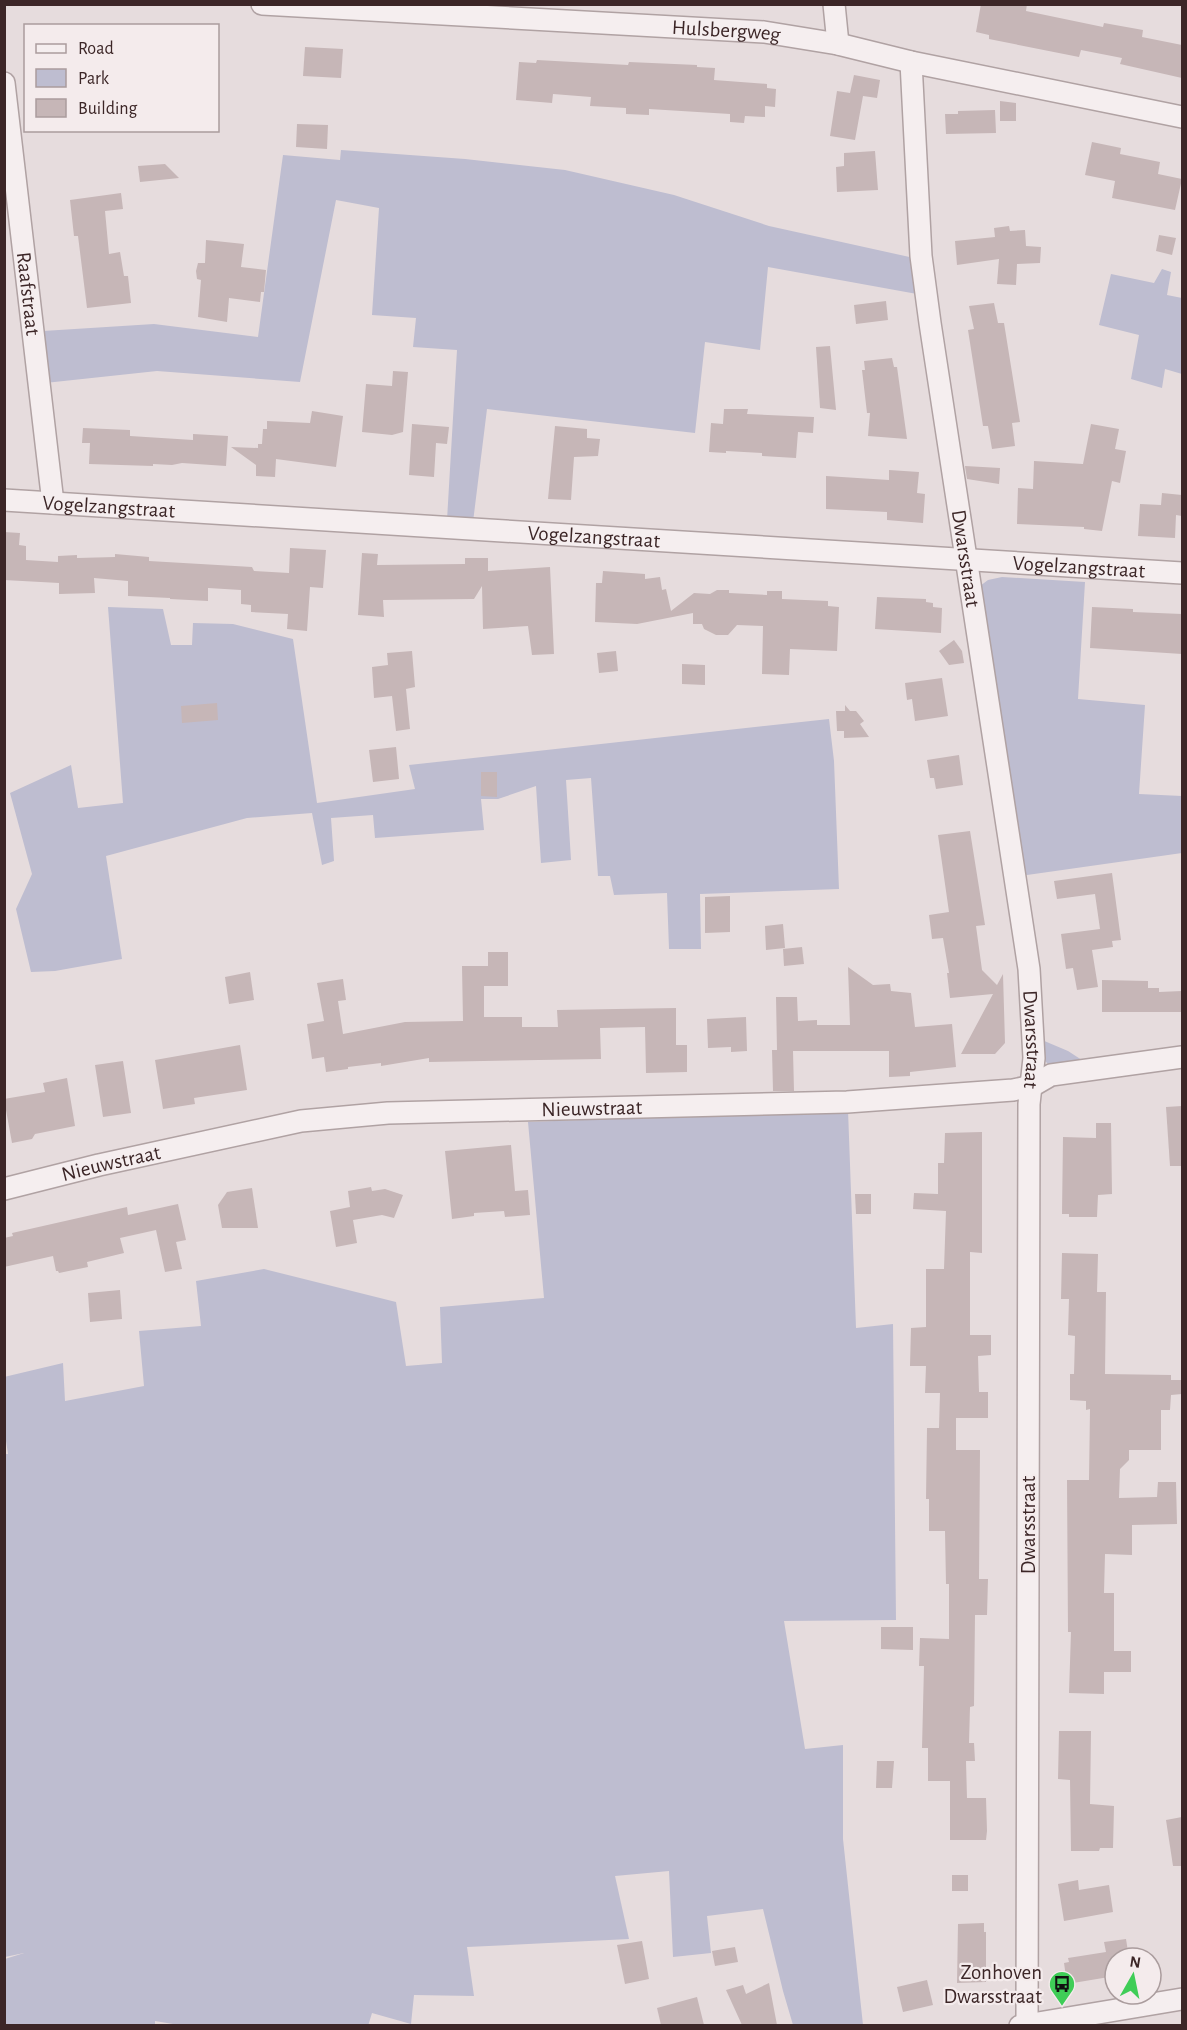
<svg xmlns="http://www.w3.org/2000/svg" width="1187" height="2030" font-family="'Alegreya Sans',sans-serif">
<style>
.green{fill:#bebdd0}
.building{fill:#c6b6b7}
.lines{fill:none;stroke-linecap:round;stroke-linejoin:round}
.minor-casing{stroke:#b0a2a3;stroke-width:24}
.minor{stroke:#f5eeef;stroke-width:21}
.labels{text-anchor:middle;stroke-width:4.5;stroke-linejoin:round;paint-order:stroke}
.street-label{font-size:21px;fill:#3c2627;stroke:#f4ebec}
.poi-label{font-size:21px;fill:#3c2627;stroke:#f4ebec;text-anchor:end}
</style>
<rect width="100%" height="100%" fill="#e6dcdd"/>
<g class="green">
<polygon points="341,150 465,159 565,170 674,195 769,226 914,258 917,294 768,267 760,350 705,342 695,433 487,409 473,522 447,520 457,350 413,347 416,318 372,315 379,208 336,200 300,382 157,371 45,383 43,331 154,324 258,337 283,155 340,160"/>
<polygon points="1162,269 1171,272 1167,295 1182,298 1182,374 1165,369 1162,388 1131,379 1139,335 1099,325 1111,274 1154,283"/>
<polygon points="1002,577 1085,582 1078,699 1145,705 1139,794 1182,796 1182,853 1020,876 980,586 988,580"/>
<polygon points="108,607 163,609 171,645 192,645 193,623 233,624 293,639 317,803 415,789 409,765 829,719 834,761 839,889 700,894 701,949 669,949 667,893 614,895 610,876 598,876 591,778 566,780 571,860 541,863 536,786 498,799 481,799 484,830 375,838 373,815 331,818 334,861 322,865 312,813 247,818 106,856 122,959 55,971 31,972 16,909 32,874 10,793 71,765 78,808 123,803"/>
<polygon points="1042,1040 1068,1051 1088,1064 1050,1066 1044,1060"/>
<polygon points="848,1110 856,1328 893,1324 896,1620 784,1621 805,1749 843,1745 843,1839 863,2025 793,2025 783,1991 763,1909 707,1916 711,1953 673,1957 669,1871 615,1876 629,1939 467,1947 474,1996 414,1995 411,2024 372,2013 368,2026 185,2026 155,2021 155,2026 5,2025 5,1959 24,1953 5,1957 4,1454 8,1454 4,1428 4,1377 63,1363 65,1401 144,1386 139,1331 201,1326 196,1281 264,1269 396,1302 406,1366 442,1363 440,1307 544,1298 528,1122"/>
</g>
<g class="building">
<polygon points="981,4 1027,4 1026,11 1103,27 1104,23 1143,30 1142,37 1182,45 1182,78 1120,64 1122,58 1081,50 1079,57 989,39 989,35 976,32"/>
<polygon points="305,47 343,49 341,78 303,76"/>
<polygon points="537,60 628,65 629,62 697,65 697,67 715,68 714,80 767,84 767,88 776,89 775,107 765,106 765,117 745,116 744,123 730,122 730,114 649,109 649,115 626,114 626,108 590,106 591,97 553,94 552,103 516,100 519,62 536,63"/>
<polygon points="854,75 880,80 877,98 863,96 855,140 830,136 837,91 850,93"/>
<polygon points="1000,101 1016,103 1016,121 1000,121"/>
<polygon points="995,110 996,133 946,134 945,114 958,114 958,111"/>
<polygon points="297,124 328,125 327,149 296,147"/>
<polygon points="1092,142 1121,148 1120,154 1160,162 1158,174 1182,179 1175,210 1112,198 1115,181 1085,175"/>
<polygon points="875,151 878,190 837,192 836,167 844,166 844,153"/>
<polygon points="165,164 179,178 140,182 138,166"/>
<polygon points="121,193 123,209 105,211 109,254 120,252 124,276 128,276 131,303 87,308 78,236 74,236 70,200"/>
<polygon points="1009,226 1010,231 1025,230 1026,246 1041,247 1040,263 1017,264 1016,285 997,284 999,259 957,265 955,241 995,237 994,228"/>
<polygon points="1159,235 1176,238 1172,255 1156,251"/>
<polygon points="206,240 244,244 241,267 266,270 264,292 261,292 260,302 229,298 227,322 198,317 201,280 197,279 196,271 198,263 205,263"/>
<polygon points="886,301 888,320 856,324 854,305"/>
<polygon points="994,303 998,323 1004,323 1020,422 1012,423 1015,446 992,449 988,426 983,426 968,330 974,329 969,306"/>
<polygon points="830,346 836,410 820,408 816,347"/>
<polygon points="892,358 894,367 897,367 907,439 868,436 870,413 867,413 862,370 865,370 864,361"/>
<polygon points="393,371 408,372 403,432 392,435 362,432 366,384 392,386"/>
<polygon points="724,409 748,409 747,414 814,417 813,433 798,432 796,458 762,456 762,453 726,451 726,453 709,452 711,423 723,424"/>
<polygon points="312,411 343,416 336,467 276,459 275,477 256,476 256,465 231,447 258,448 258,444 262,444 263,429 267,429 267,421 310,423"/>
<polygon points="412,424 449,427 447,444 436,443 434,477 409,475"/>
<polygon points="1091,424 1119,429 1115,449 1126,451 1120,483 1112,481 1102,531 1084,529 1084,527 1017,524 1018,488 1033,489 1034,461 1083,464"/>
<polygon points="555,426 587,429 587,438 600,439 598,456 574,457 571,500 548,499"/>
<polygon points="83,428 130,430 130,436 193,440 193,434 228,436 226,466 182,463 172,465 153,464 153,466 89,464 90,443 82,443"/>
<polygon points="965,466 1000,468 999,484 967,479"/>
<polygon points="889,470 919,472 917,493 925,494 923,523 887,520 887,512 826,509 826,476 889,480"/>
<polygon points="1162,493 1182,495 1182,516 1176,515 1175,538 1138,536 1140,504 1161,505"/>
<polygon points="4,532 20,533 19,545 26,546 26,560 58,562 58,556 77,555 77,558 115,557 115,554 149,557 149,561 252,567 254,571 289,573 290,548 326,550 323,588 310,587 307,631 287,629 288,614 251,612 251,605 241,604 241,590 208,588 208,601 170,599 170,598 128,596 128,581 94,578 95,593 59,594 59,583 4,580"/>
<polygon points="362,553 378,554 377,565 465,564 465,558 488,558 488,571 550,567 554,654 532,655 528,626 483,629 482,586 474,599 383,600 384,617 358,615"/>
<polygon points="603,571 645,574 645,579 660,577 662,590 666,589 671,611 694,593 710,594 717,590 729,590 729,593 767,595 767,591 782,591 782,599 828,601 828,606 839,607 837,651 790,649 789,675 762,674 763,626 737,625 728,635 716,635 704,629 702,624 693,624 693,613 637,624 595,622 596,583 602,583"/>
<polygon points="877,597 926,599 926,602 933,603 933,607 942,608 941,633 875,629"/>
<polygon points="1092,607 1133,609 1133,612 1182,614 1182,654 1090,648"/>
<polygon points="954,640 962,651 964,663 949,665 939,651"/>
<polygon points="412,651 415,687 406,689 410,729 396,731 392,696 374,698 372,667 388,665 387,653"/>
<polygon points="616,651 618,671 599,673 597,653"/>
<polygon points="682,664 705,665 705,685 682,684"/>
<polygon points="942,678 948,716 915,721 912,699 907,700 905,683"/>
<polygon points="217,703 218,720 182,723 181,706"/>
<polygon points="845,705 850,711 856,711 864,721 860,724 869,737 844,738 844,731 837,731 836,711 845,711"/>
<polygon points="396,747 399,779 373,782 369,750"/>
<polygon points="959,755 963,785 936,789 934,778 930,778 927,760"/>
<polygon points="481,772 497,772 497,797 481,796"/>
<polygon points="970,831 985,925 976,926 982,970 997,985 1003,974 1005,1043 995,1054 961,1054 993,994 950,998 947,973 949,973 943,938 932,939 929,915 949,912 938,835"/>
<polygon points="1112,873 1121,940 1112,941 1113,947 1092,950 1098,987 1077,990 1073,968 1066,969 1061,934 1100,929 1095,894 1057,899 1054,881"/>
<polygon points="730,896 730,932 705,933 705,897"/>
<polygon points="783,924 785,948 766,950 765,926"/>
<polygon points="802,947 804,964 784,966 783,949"/>
<polygon points="488,952 508,952 508,986 484,986 484,1017 522,1017 522,1027 558,1027 557,1010 676,1008 676,1045 687,1045 687,1072 646,1073 645,1027 600,1028 601,1059 429,1062 429,1058 381,1066 381,1063 348,1067 348,1069 326,1072 324,1057 312,1059 307,1024 324,1021 317,983 343,979 346,1000 338,1001 343,1034 405,1022 463,1021 462,966 488,966"/>
<polygon points="848,967 873,985 890,984 891,991 911,993 915,1027 952,1024 956,1067 910,1072 910,1076 889,1077 889,1051 793,1051 794,1091 773,1091 772,1050 777,1050 776,997 797,997 798,1021 817,1020 817,1025 850,1025"/>
<polygon points="250,972 254,1000 229,1004 225,977"/>
<polygon points="1102,980 1148,981 1148,988 1159,988 1159,992 1182,991 1182,1012 1102,1012"/>
<polygon points="746,1017 747,1051 731,1052 731,1047 708,1048 707,1019"/>
<polygon points="240,1045 247,1090 194,1098 195,1104 163,1109 155,1060"/>
<polygon points="123,1061 131,1113 103,1117 95,1065"/>
<polygon points="67,1078 75,1126 35,1134 32,1139 12,1143 4,1099 45,1092 43,1083"/>
<polygon points="1182,1106 1182,1166 1170,1166 1166,1107"/>
<polygon points="1096,1123 1111,1123 1112,1194 1098,1195 1097,1217 1069,1217 1069,1214 1062,1214 1063,1137 1096,1138"/>
<polygon points="982,1132 982,1253 970,1252 970,1335 991,1335 991,1355 978,1356 979,1392 988,1392 988,1418 956,1418 956,1450 980,1450 979,1579 988,1579 987,1615 975,1615 974,1706 970,1707 969,1743 974,1743 975,1761 966,1761 967,1798 986,1798 987,1831 986,1840 950,1840 950,1781 928,1781 928,1748 922,1748 924,1666 919,1666 920,1638 949,1639 949,1584 946,1584 945,1531 929,1531 929,1499 926,1499 927,1428 939,1428 940,1393 925,1393 926,1366 910,1366 911,1328 926,1327 926,1269 944,1269 946,1211 913,1209 914,1193 938,1194 938,1163 944,1163 945,1133"/>
<polygon points="511,1145 515,1191 528,1190 530,1215 505,1217 504,1211 474,1213 474,1216 452,1219 445,1151"/>
<polygon points="371,1187 372,1191 385,1189 403,1195 394,1218 382,1215 353,1220 357,1243 336,1247 330,1211 350,1207 348,1191"/>
<polygon points="252,1188 258,1228 222,1228 218,1205 227,1192"/>
<polygon points="855,1194 871,1194 871,1214 856,1214"/>
<polygon points="178,1204 186,1240 176,1242 182,1269 165,1272 156,1230 120,1238 124,1253 87,1262 88,1267 59,1273 58,1271 56,1271 53,1256 4,1267 4,1238 13,1236 12,1233 127,1207 128,1215"/>
<polygon points="1062,1253 1098,1254 1097,1292 1106,1292 1105,1374 1171,1375 1171,1380 1182,1380 1182,1394 1171,1395 1170,1410 1161,1410 1161,1450 1129,1450 1129,1460 1120,1469 1119,1498 1157,1497 1158,1482 1176,1482 1177,1524 1132,1525 1132,1555 1105,1554 1104,1593 1114,1593 1114,1651 1131,1651 1131,1672 1104,1672 1104,1694 1069,1693 1071,1632 1068,1632 1067,1480 1089,1480 1090,1409 1086,1410 1086,1401 1070,1400 1070,1374 1074,1374 1075,1336 1068,1335 1069,1299 1061,1299"/>
<polygon points="120,1290 122,1319 90,1322 88,1293"/>
<polygon points="881,1627 913,1627 913,1650 881,1649"/>
<polygon points="1059,1731 1091,1731 1090,1804 1114,1806 1113,1848 1100,1848 1099,1851 1071,1851 1070,1780 1058,1779"/>
<polygon points="877,1761 894,1761 892,1788 876,1788"/>
<polygon points="1182,1817 1182,1866 1173,1866 1166,1820"/>
<rect x="952" y="1875" width="16" height="16"/>
<polygon points="1078,1880 1079,1890 1109,1885 1113,1912 1064,1921 1058,1884"/>
<polygon points="984,1923 984,1932 986,1932 986,1982 957,1983 958,1924"/>
<polygon points="1126,1939 1129,1958 1115,1958 1115,1976 1067,1984 1064,1963 1069,1962 1068,1958 1106,1952 1104,1942"/>
<polygon points="642,1941 649,1979 625,1984 617,1945"/>
<polygon points="735,1947 738,1962 715,1966 712,1951"/>
<polygon points="927,1980 933,2005 903,2012 897,1987"/>
<polygon points="769,1983 777,2025 742,2025 726,1990 743,1985 746,1994"/>
<polygon points="697,1997 704,2025 661,2025 657,2008"/>
</g>
<g class="lines">
<g class="minor-casing">
<g id="minor">
<path id="s1" d="M262 4 764 32 838 44 911 62 1182 117"/>
<polyline points="834,4 838,44"/>
<path id="s2" d="M911 62 921 256 930 323 1029 969 1034 1058 1029 1104 1027 2024"/>
<path id="s3" d="M4 83 53 503"/>
<path id="s4" d="M4 500 1182 573"/>
<path id="s5" d="M4 1189 99 1165 301 1121 388 1113 847 1102 1013 1090 1032 1086 1051 1075 1182 1057"/>
<polyline points="1020,2026 1182,1999"/>
</g>
</g>
<use href="#minor" class="minor"/>
</g>
<defs>
<g id="bus-pin" transform="scale(1.35)"><path d="M0 17L-7.5 6A9.5 9.5 0 1 1 7.5 6Z" fill="#3fcd57" stroke="#f4ebec"/><path d="M-5-6H5V4H4V6H2V4H-2V6H-4V4H-5ZM-3.5-4V0h7V-4ZM-3.5 1.2v1.5H-2V1.2ZM2 1.2v1.5H3.5V1.2Z" fill="#111"/></g>
</defs>
<g fill-rule="evenodd">
<use href="#bus-pin" x="1062" y="1984"/>
</g>
<g class="labels">
<g class="street-label">
<text dy="7" stroke="none"><textPath href="#s1" startOffset="465">Hulsbergweg</textPath></text>
<text dy="7" stroke="none"><textPath href="#s3" startOffset="212">Raafstraat</textPath></text>
<text dy="7" stroke="none"><textPath href="#s4" startOffset="105">Vogelzangstraat</textPath></text>
<text dy="7" stroke="none"><textPath href="#s4" startOffset="591">Vogelzangstraat</textPath></text>
<text dy="7" stroke="none"><textPath href="#s2" startOffset="500">Dwarsstraat</textPath></text>
<text dy="7" stroke="none"><textPath href="#s4" startOffset="1077">Vogelzangstraat</textPath></text>
<text dy="7" stroke="none"><textPath href="#s2" startOffset="986">Dwarsstraat</textPath></text>
<text dy="7" stroke="none"><textPath href="#s5" startOffset="596">Nieuwstraat</textPath></text>
<text dy="7" stroke="none"><textPath href="#s5" startOffset="110">Nieuwstraat</textPath></text>
<text transform="translate(1028 1525) rotate(-90)" y="7">Dwarsstraat</text>
</g>
<g class="poi-label">
<text x="1042" y="1979">Zonhoven<tspan x="1042" dy="24">Dwarsstraat</tspan></text>
</g>
</g>
<rect width="1187" height="2030" fill="none" stroke="#3c2627" stroke-width="12"/>
<rect x="24" y="24" width="195" height="108" fill="#f4ebec" stroke="#aa9c9d" stroke-width="1.5"/>
<rect x="36" y="44" width="30" height="9" fill="#f5eeef" stroke="#aa9c9d" stroke-width="1.5"/>
<text x="78" y="54" font-size="18" fill="#3c2627">Road</text>
<rect x="36" y="69" width="30" height="18" fill="#bebdd0" stroke="#aa9c9d" stroke-width="1.5"/>
<text x="78" y="84" font-size="18" fill="#3c2627">Park</text>
<rect x="36" y="99" width="30" height="18" fill="#c6b6b7" stroke="#aa9c9d" stroke-width="1.5"/>
<text x="78" y="114" font-size="18" fill="#3c2627">Building</text>
<g transform="translate(1133 1976) rotate(9)"><circle r="28" fill="#f4ebec" stroke="#aa9c9d" stroke-width="1.5"/>
<path d="M0-4.5L10 22L0 15L-10 22Z" fill="#3fcd57"/>
<text y="-9" font-size="16" font-weight="bold" text-anchor="middle" fill="#3c2627">N</text>
</g>
</svg>
